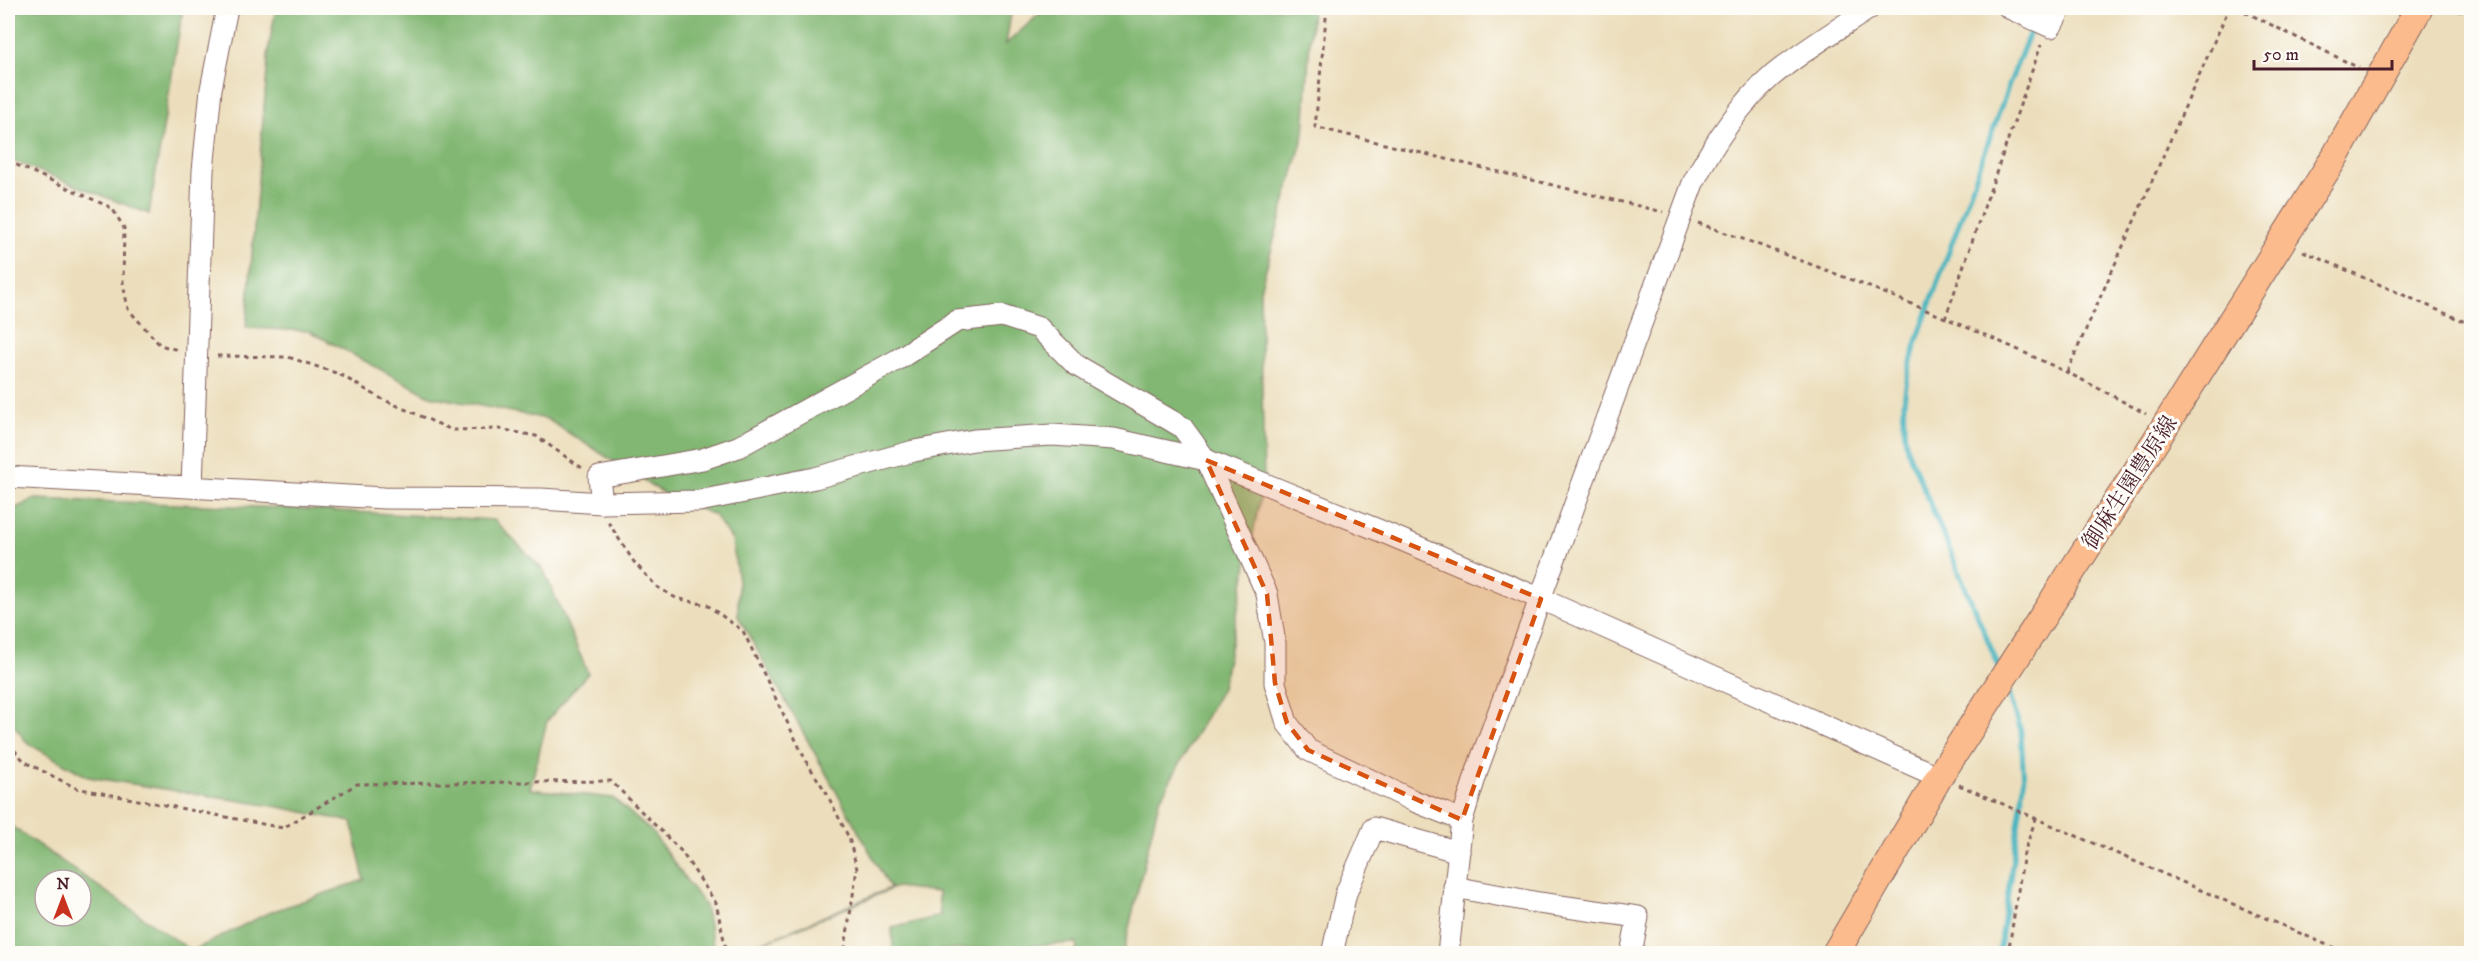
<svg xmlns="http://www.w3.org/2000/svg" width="2479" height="961" font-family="'IM FELL DW Pica','Noto Serif JP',serif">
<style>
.forest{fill:#82b773;stroke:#666b4f;stroke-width:1.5;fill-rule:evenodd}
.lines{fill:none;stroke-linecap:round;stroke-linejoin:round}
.stream{stroke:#45b4bf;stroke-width:5}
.minor-casing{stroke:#83625e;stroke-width:23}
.major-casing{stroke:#83625e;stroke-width:29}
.path{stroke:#83625e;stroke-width:3;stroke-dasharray:4.5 4.5;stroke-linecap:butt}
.minor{stroke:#fff;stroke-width:21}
.major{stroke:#fbbb8d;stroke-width:27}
.marked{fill:#d8530f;fill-opacity:0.2;stroke:#d8530f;stroke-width:4.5;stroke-dasharray:12 8;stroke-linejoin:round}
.labels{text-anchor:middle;stroke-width:6;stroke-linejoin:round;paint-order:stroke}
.street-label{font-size:22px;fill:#4a1f2b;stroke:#fdfcf7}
</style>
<rect width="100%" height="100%" fill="#fdfcf7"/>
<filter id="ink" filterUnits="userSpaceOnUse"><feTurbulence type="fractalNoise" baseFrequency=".0167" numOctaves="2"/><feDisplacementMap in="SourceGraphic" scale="12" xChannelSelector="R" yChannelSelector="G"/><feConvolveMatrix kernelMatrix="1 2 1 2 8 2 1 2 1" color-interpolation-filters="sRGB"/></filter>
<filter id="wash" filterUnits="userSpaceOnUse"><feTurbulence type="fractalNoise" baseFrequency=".008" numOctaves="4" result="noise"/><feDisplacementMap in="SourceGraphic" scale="24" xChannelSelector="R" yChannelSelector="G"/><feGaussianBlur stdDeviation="1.35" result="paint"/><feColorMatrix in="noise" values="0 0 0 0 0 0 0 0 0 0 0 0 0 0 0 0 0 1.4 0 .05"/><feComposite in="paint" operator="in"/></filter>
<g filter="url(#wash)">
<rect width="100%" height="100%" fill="#ecdebc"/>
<g class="forest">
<polygon points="8,8 183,8 149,214 8,159"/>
<polygon points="276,8 1012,8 1006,44 1046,8 1312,8 1304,134 1260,290 1264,480 1222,688 1159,801 1123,953 1076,953 1077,943 893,953 892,928 940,916 938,892 896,887 739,953 890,888 738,616 738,580 732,540 714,515 668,496 547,419 430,396 309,331 246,328 269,46"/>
<path d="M34 499 287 508 494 520 544 571 588 673 547 721 530 789 613 798 652 832 705 906 715 953H8V824L192 951 268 913 364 880 352 822 279 807 88 777 27 743 8 717V512ZM45 880H81V916H45Z"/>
</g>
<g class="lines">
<g class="stream">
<path d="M1999 667 1907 449C1898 405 1908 367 1922 326L2009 85 2033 24"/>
<polyline points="1999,954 2024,784 2021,731 2007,686"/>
</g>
</g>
</g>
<g filter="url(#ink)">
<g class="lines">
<g class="minor-casing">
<g id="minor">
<polyline points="2009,8 2051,27 2061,8"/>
<polyline points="8,477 384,498 541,499 602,503 699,501 815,478 914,451 974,440 1052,435 1114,439 1206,460 1383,532 1541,599 1939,777"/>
<polyline points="192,487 203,171 211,89 227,8"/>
<polyline points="602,503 599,477 703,459 738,447 897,360 957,321 1002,316 1039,328 1076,365 1182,427 1206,460 1267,594 1275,643 1275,683 1287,723 1308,750 1414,801 1462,820"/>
<polyline points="1454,887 1539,903 1638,917 1631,954"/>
<polyline points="1332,954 1346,893 1374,828 1459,852"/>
<path d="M1448 954 1462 820 1479 765 1693 183C1713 144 1738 106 1772 76 1802 51 1837 30 1870 8"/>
</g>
</g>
<g class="major-casing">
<polyline id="major" points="1835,954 1939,777 2136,472 2336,155 2419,8"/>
</g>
<g class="path">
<polyline points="1327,8 1315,127 1663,212"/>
<polyline points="2237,8 2359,68"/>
<polyline points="2440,8 2465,12"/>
<polyline points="8,161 112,208 124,228 123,283 128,309 160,345 178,350"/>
<path d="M1698 223C1822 267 1946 315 2066 372 2093 385 2120 400 2146 414"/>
<polyline points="2303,251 2472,325"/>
<polyline points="1945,319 2041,45"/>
<polyline points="217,356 288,357 339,374 382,399 452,430 499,429 536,436 582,468"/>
<polyline points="2067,372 2229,8"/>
<polyline points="608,522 634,562 657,587 676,598 707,605 743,631 807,763 826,792 849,838 857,869 844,954"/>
<polyline points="8,743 25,762 76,788 283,828 357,784 611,781 681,851 716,903 727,954"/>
<polyline points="1959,785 2348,954"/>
<polyline points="2008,954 2024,853 2036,818"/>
</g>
<use href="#minor" class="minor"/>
<use href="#major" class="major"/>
</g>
</g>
<path class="marked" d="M1206 460 1541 599 1462 820 1308 750 1287 723 1275 683 1267 594Z"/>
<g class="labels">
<g class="street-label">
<text transform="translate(2129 482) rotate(-57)" y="8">御麻生園豊原線</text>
</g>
</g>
<rect width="2479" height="961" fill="none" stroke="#fdfcf7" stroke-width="30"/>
<g transform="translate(63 898)"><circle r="28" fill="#fdfcf7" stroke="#b5a4a5" stroke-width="1.5"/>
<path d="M0-4.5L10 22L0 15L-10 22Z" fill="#c8321e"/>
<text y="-9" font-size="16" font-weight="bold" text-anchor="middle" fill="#4a1f2b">N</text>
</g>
<path d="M2254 60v9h138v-9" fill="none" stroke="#4a1f2b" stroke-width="3"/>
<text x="2263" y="60" font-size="18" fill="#4a1f2b" stroke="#fdfcf7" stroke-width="4.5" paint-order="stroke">50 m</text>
</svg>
